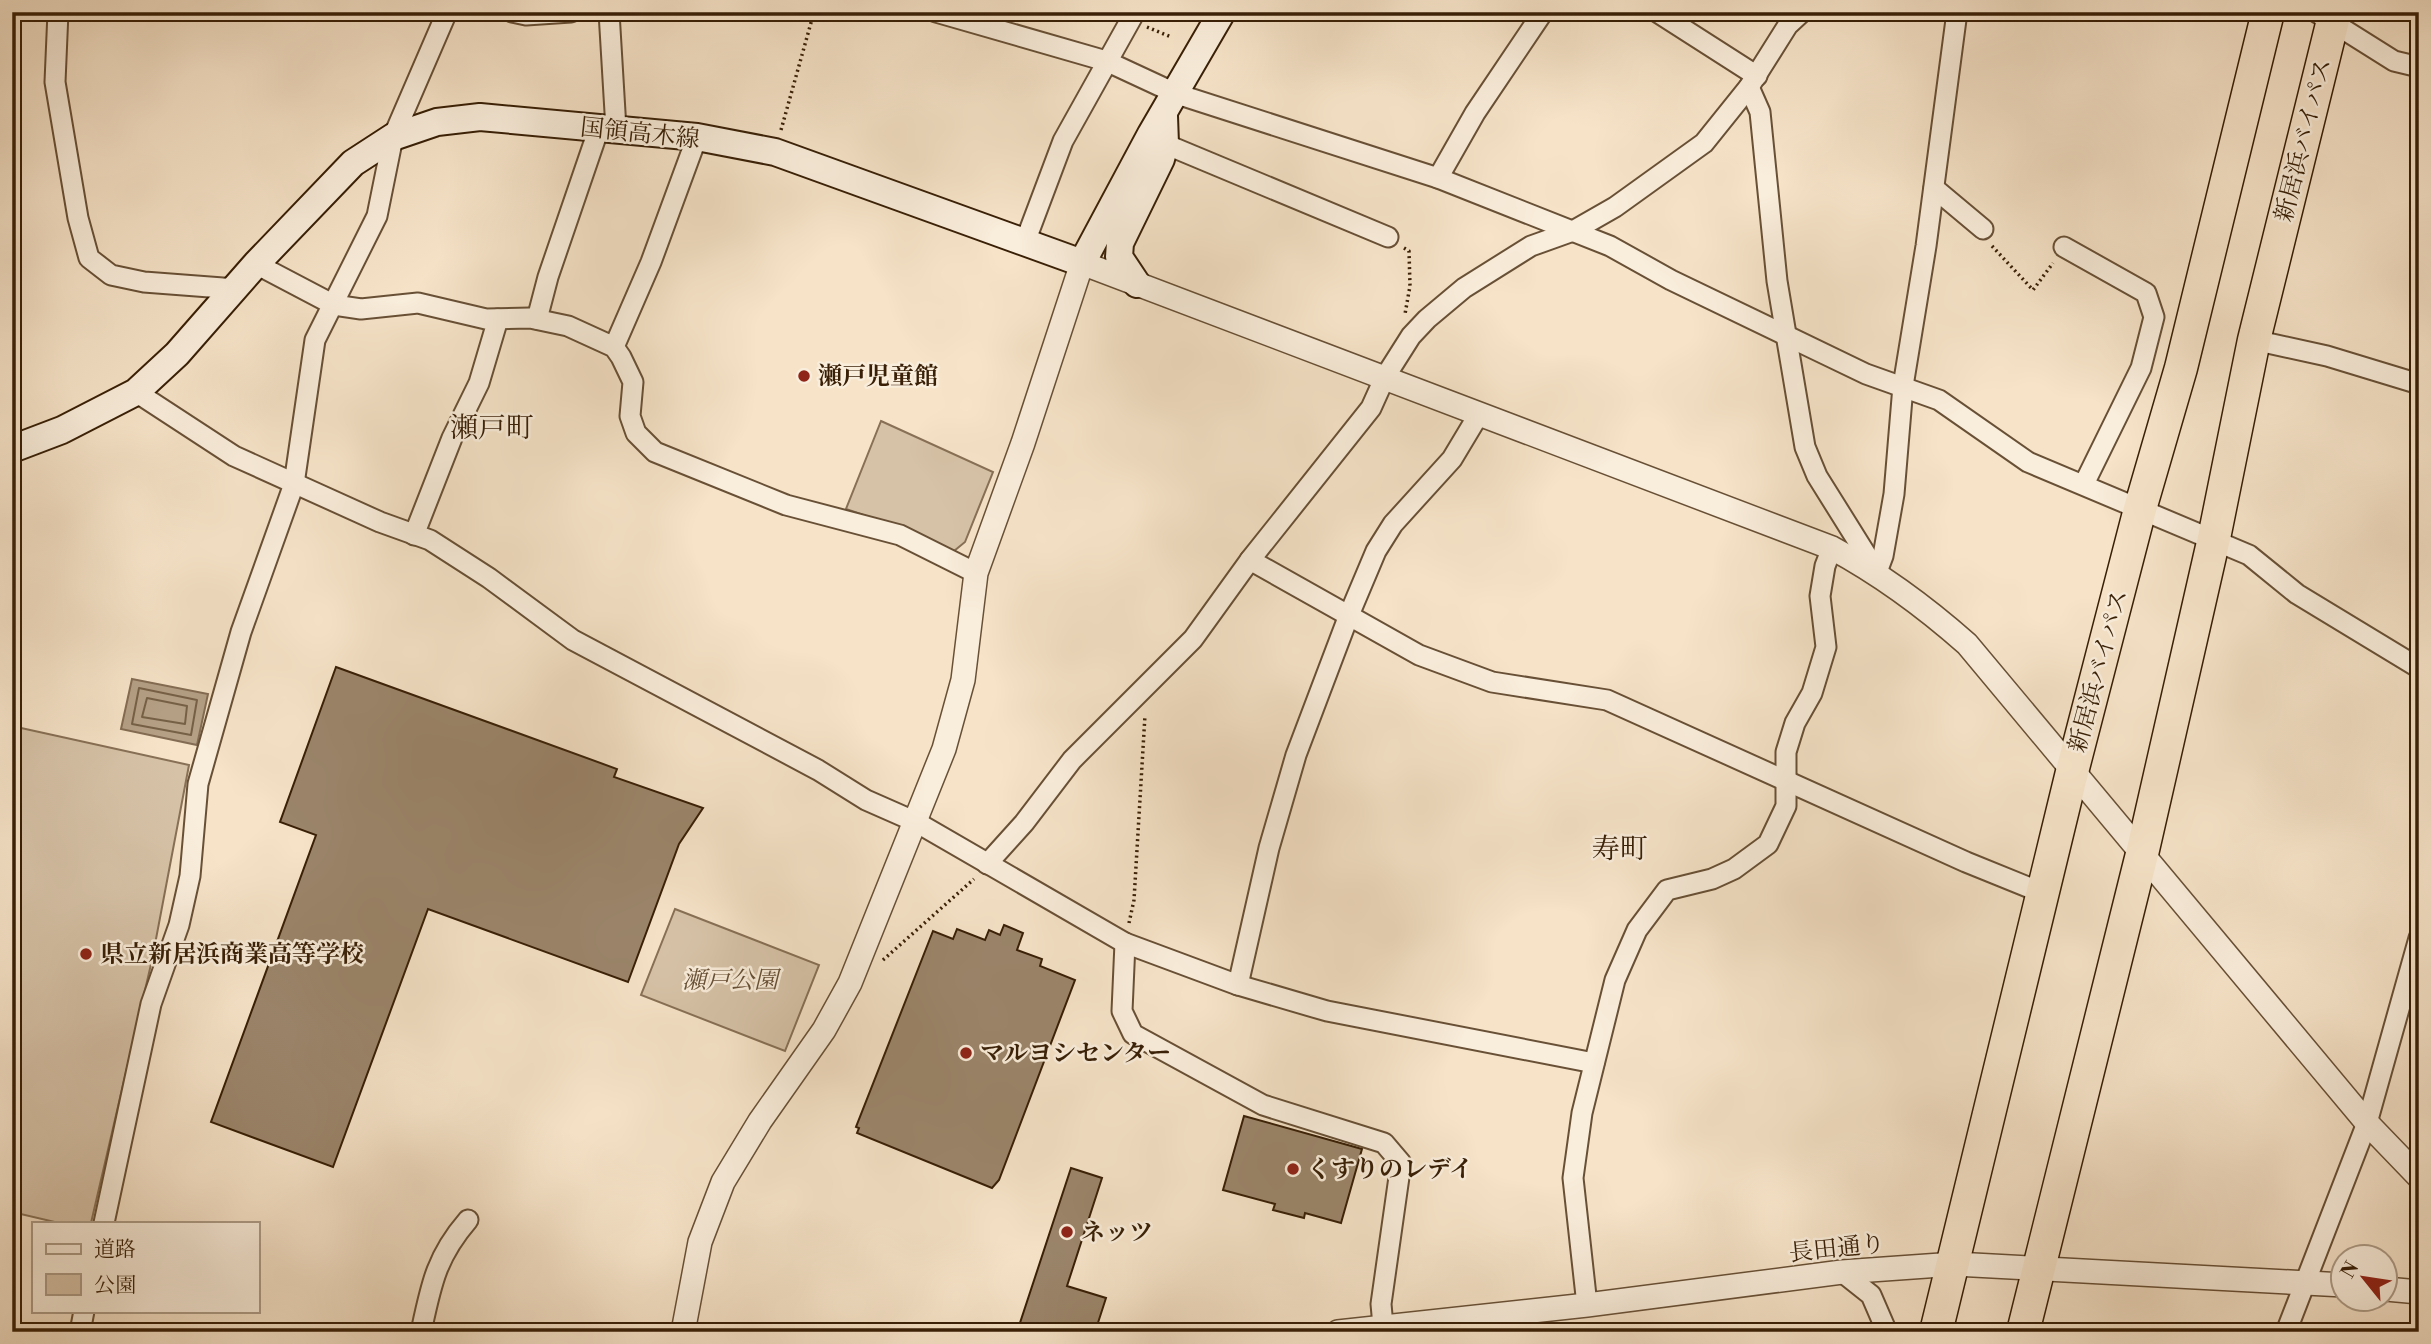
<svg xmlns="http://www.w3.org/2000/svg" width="2431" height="1344" font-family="'Libre Bodoni','Noto Serif JP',serif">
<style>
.green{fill:#d6c2a7;stroke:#877056;stroke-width:2}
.water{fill:#b5a086;stroke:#836c53;stroke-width:2}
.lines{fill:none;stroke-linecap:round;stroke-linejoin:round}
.shore{stroke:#766046;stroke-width:2}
.building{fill:#9b856b;stroke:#381f06;stroke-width:2}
.minor-casing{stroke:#685036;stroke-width:23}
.tertiary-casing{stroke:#685036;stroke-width:26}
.secondary-casing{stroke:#381f06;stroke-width:30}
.trunk-casing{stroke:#381f06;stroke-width:35}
.path{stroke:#381f06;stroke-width:3.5;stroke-dasharray:2 3.5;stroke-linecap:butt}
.minor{stroke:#f9eddb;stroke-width:19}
.tertiary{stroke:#f9eddb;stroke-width:23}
.secondary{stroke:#f9eddb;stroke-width:26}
.trunk{stroke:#f6e3c8;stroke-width:32}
.poi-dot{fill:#8f2418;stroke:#f9eddb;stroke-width:2.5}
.labels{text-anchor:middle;stroke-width:5;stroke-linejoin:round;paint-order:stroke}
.street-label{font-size:24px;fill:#381f06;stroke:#f9eddb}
.poi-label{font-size:24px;font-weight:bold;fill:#381f06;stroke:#f9eddb;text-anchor:start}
.park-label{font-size:24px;font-style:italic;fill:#675036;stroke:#f9eddb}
.quarter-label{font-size:28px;fill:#381f06;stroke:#f9eddb}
</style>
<rect width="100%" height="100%" fill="#f6e3c8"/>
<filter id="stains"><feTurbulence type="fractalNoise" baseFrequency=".00286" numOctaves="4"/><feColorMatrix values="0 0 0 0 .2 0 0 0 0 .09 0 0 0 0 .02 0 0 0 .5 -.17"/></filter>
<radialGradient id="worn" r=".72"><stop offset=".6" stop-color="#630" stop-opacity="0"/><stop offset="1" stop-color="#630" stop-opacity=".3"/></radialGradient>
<g class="green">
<polygon points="881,421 993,472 965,542 954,551 916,533 846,509"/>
<polygon points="12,726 189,765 152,960 91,1223 59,1223 12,1212"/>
<polygon points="675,909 819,965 785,1051 641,995"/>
</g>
<polygon class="water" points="132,679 208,694 197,745 121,729"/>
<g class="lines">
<g class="shore">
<polygon points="139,688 197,700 191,735 132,724"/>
<polygon points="147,698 187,706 185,724 142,717"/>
</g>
</g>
<g class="building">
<polygon points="336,667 617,769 614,777 703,808 679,844 628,982 428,909 333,1167 211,1122 316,835 280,822"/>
<polygon points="1004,925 1023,933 1017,950 1042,959 1040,966 1075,980 999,1180 992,1188 857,1133 859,1128 856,1127 933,931 953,939 957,929 985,940 989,930 1000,935"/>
<polygon points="1244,1116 1362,1149 1341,1223 1305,1213 1304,1218 1273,1210 1275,1204 1223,1190"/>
<polygon points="1071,1168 1102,1178 1067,1286 1106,1298 1095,1332 1017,1332"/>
</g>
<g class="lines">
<g class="minor-casing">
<g id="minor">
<polyline points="58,12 55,82 78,218 89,258 111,275 144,282 236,289"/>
<polyline points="512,12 526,15 571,12"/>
<polyline points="609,12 616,129"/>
<polyline points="936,12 1106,61 1177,94 1438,178 1610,246 1671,280 1866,374 1939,400 2028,462 2249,555 2297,594 2419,668"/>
<polyline points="1657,12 1757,76"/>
<polyline points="2316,12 2394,61 2419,67"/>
<polyline points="1749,87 1760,112 1777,281 1805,447 1817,476 1877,572"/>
<polyline points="1165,144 1388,237"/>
<polyline points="1438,178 1475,113 1543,12"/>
<polyline points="1934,188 1983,229"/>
<polyline points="1025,242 1063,141 1135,12"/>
<polyline points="2064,247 2146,293 2154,317 2141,368 2084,484"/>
<polyline points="256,264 334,305 361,309 418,303 486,319 530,318 568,326 614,347 621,357 633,382 630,416 636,433 655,452 786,505 900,535 976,573"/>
<polyline points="537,319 548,277 599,128"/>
<polyline points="2254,340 2327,356 2419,384"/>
<polyline points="614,347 651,262 697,137"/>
<polyline points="136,392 234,456 380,522 430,540 489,578 573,640 818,770 866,800 916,822 1125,943 1238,985 1327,1011 1594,1063"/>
<polyline points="414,535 452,438 479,383 498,319"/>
<polyline points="1250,560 1419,655 1492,682 1607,700 1966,862 2045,894"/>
<polyline points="1877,572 1883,556 1894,494 1903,386 1926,246 1957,12"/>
<polyline points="987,864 1024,823 1072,760 1193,639 1250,560 1371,408 1385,377 1411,336 1427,319 1464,288 1531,246 1573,231 1615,207 1704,143 1749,87 1788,25 1802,12"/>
<polyline points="1125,943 1122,1011 1133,1034 1263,1105 1384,1143 1401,1163 1381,1304 1383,1326"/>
<polyline points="1238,985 1269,848 1296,755 1349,615 1376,551 1393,524 1452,459 1479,414"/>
<polyline points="104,1223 151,1004 179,925 190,876 198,784 241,632 294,484 315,340 377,216 393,137 447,12"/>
<polyline points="1842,1272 1871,1295 1887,1332"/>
<polyline points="1587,1305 1573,1178 1582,1113 1615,980 1637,930 1667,890 1712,879 1734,869 1768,844 1786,806 1786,752 1795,723 1812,693 1826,647 1820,596 1825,566 1832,548"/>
<polyline points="80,1332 84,1311"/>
<path d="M421 1332C431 1285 436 1257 468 1220"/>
<polyline points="2286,1332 2367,1123 2419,938"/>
</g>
</g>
<g class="tertiary-casing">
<g id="tertiary">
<polyline points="2386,1289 2419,1292"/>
<path d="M683 1332 700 1242 723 1182 760 1121 824 1030 850 983 944 749 963 680 976 573 1023 443 1082 263 1832 548C1882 575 1924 606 1967 644L2367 1123 2419 1177"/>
<polyline points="1338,1332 1587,1305 1842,1272 1955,1264 2344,1285"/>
</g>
</g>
<g class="secondary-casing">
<g id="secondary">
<polyline points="1137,284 1119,257 1120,243 1161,159 1165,144 1164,116"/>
<polyline points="12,449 62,430 136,392 177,354 256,264 353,163 393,137 437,122 480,117 697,137 775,152 1082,263 1151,134 1222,12"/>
</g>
</g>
<g class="trunk-casing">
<g id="trunk">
<polyline points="1936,1332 2073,768 2140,509 2181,368 2268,12"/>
<polyline points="2023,1332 2142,854 2214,538 2254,340 2335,12"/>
</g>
</g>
<g class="path">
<polyline points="1147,27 1171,37"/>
<polyline points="781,130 814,12"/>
<polyline points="1992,246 2033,290 2053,263"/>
<polyline points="1404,248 1409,251 1410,286 1405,314"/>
<polyline points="1129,923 1134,900 1145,715"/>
<polyline points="883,960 974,879"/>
</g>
<use href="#minor" class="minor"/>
<use href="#tertiary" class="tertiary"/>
<use href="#secondary" class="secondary"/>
<use href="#trunk" class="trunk"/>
</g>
<g class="poi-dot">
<circle cx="804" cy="376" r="7"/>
<circle cx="86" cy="954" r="7"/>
<circle cx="966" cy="1053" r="7"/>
<circle cx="1293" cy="1169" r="7"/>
<circle cx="1067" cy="1232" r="7"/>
</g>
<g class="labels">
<g class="street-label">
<text transform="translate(640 133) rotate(6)" y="8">国領高木線</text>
<text transform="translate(2303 140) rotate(-76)" y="8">新居浜バイパス</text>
<text transform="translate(2098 671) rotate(-75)" y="8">新居浜バイパス</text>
<text transform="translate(1837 1248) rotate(-6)" y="8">長田通り</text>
</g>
<g class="poi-label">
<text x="818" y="384">瀬戸児童館</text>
<text x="100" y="962">県立新居浜商業高等学校</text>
<text x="980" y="1061">マルヨシセンター</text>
<text x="1307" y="1177">くすりのレデイ</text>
<text x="1081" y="1240">ネッツ</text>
</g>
<g class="park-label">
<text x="730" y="988">瀬戸公園</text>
</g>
<g class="quarter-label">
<text x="492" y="437">瀬戸町</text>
<text x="1620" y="858">寿町</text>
</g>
</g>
<rect width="2431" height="1344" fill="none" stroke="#f6e3c8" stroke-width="42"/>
<rect x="14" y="14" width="2403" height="1316" fill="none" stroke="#381f06" stroke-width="3.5"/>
<rect x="21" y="21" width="2389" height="1302" fill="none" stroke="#381f06" stroke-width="2"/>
<rect x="32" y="1222" width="228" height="91" fill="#f9eddb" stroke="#ac9b86" stroke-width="2"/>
<rect x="46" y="1244" width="35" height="10" fill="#f9eddb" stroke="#ac9b86" stroke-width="2"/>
<text x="94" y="1256" font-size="21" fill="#381f06">道路</text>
<rect x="46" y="1274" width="35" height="21" fill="#d6c2a7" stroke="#ac9b86" stroke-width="2"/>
<text x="94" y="1292" font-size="21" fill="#381f06">公園</text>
<g transform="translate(2364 1278) rotate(300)"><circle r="33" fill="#f9eddb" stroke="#ac9b86" stroke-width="2"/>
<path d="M0-5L12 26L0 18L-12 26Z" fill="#8f2418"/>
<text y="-10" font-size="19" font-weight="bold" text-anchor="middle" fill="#381f06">N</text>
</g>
<rect width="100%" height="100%" filter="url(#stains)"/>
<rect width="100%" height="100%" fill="url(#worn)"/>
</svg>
